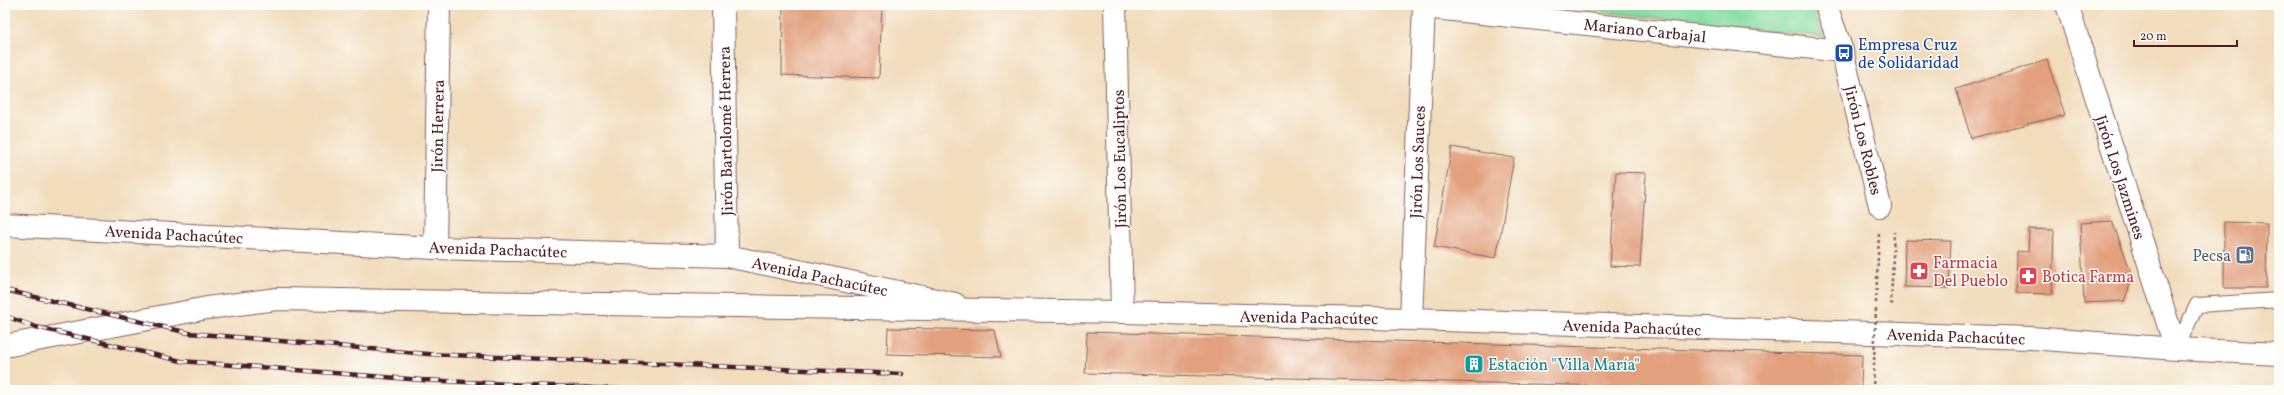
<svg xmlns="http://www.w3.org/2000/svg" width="2284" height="395" font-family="Vollkorn,serif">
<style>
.green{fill:#85dda1;stroke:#687e66}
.building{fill:#e2a07e}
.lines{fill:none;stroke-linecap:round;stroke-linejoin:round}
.lane-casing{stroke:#84615e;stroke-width:16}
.street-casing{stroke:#84615e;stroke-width:24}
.secondary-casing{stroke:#84615e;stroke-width:24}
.primary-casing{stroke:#84615e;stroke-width:24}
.path{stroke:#84615e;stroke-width:2.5;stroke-dasharray:3 3;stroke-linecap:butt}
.lane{stroke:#fff;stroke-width:14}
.street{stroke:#fff;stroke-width:22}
.secondary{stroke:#fff;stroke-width:22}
.primary{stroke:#fff;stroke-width:22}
.rail-casing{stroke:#4a1f2b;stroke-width:4.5}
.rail{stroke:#fdfcf7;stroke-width:3;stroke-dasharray:9;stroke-linecap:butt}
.path-bridge{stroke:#84615e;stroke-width:2.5;stroke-dasharray:3 3;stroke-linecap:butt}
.labels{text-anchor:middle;stroke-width:3;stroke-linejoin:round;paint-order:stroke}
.street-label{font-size:16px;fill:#4a1f2b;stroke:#fdfcf7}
.transit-label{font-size:16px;fill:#164399;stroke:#fdfcf7;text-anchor:start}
.service-label{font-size:16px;fill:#4e5e75;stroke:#fdfcf7;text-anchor:end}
.health-label{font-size:16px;fill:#be3a42;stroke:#fdfcf7;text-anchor:start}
.culture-label{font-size:16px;fill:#0d838f;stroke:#fdfcf7;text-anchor:start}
</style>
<rect width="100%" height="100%" fill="#fdfcf7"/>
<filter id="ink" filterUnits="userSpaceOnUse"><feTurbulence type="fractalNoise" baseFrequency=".025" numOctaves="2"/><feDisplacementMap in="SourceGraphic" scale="8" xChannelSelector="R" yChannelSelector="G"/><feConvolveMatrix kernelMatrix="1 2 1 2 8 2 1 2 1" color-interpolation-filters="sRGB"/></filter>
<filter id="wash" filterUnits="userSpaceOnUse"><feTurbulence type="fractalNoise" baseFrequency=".012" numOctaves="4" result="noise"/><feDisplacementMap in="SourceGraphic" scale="16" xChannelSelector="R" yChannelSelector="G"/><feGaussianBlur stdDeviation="0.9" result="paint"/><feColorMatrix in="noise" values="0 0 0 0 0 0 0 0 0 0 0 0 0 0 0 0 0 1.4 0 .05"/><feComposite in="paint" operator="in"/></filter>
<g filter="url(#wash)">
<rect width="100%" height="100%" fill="#f1dcbc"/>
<polygon class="green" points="1544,5 1811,5 1823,37"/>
<g id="blocks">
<g class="building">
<polygon points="783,5 882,5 879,78 782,75"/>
<polygon points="2047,60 2065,115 1971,138 1956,89"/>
<polygon points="1452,147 1514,158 1496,258 1434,247"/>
<polygon points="1616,172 1646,173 1640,267 1610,266"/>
<polygon points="2112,221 2133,277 2124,301 2084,303 2080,223"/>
<polygon points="2224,222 2267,223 2266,288 2224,288"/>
<polygon points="2029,229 2054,230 2052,294 2016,293 2017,251 2028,252"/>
<polygon points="1905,240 1951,241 1949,288 1904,287"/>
<polygon points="888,328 995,330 1001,357 887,354"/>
<polygon points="1087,332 1862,355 1861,390 1691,390 1691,388 1085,373"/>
</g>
</g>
</g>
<g filter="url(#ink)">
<use href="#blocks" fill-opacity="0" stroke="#84615e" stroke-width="1"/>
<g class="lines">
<g class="lane-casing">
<polyline id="lane" points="2176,349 2197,305 2279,300"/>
</g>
<g class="street-casing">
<g id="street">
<polyline points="723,5 727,256"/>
<polyline points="1826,5 1842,51 1880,206"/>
<polyline points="2067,5 2176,349"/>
<polyline points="1424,7 1842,51"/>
<polyline points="435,248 439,5"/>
<polyline points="1411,319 1424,5"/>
</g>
</g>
<g class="secondary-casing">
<g id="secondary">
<polyline points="1115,5 1122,312"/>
<polyline points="5,225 435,248 727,256 955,304"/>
</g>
</g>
<g class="primary-casing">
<polyline id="primary" points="5,346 207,308 277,299 1122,312 1411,319 2031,338 2176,349 2279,354"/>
</g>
<g class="path">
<polyline points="1876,303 1879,234"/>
<polyline points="1893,304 1891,303 1894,232"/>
</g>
<use href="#lane" class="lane"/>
<use href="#street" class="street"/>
<use href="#secondary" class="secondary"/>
<use href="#primary" class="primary"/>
<g class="rail-casing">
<g id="rail">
<polyline points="5,290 189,333 428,354 902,374"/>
<polyline points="5,316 36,327 181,361 422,380 639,390"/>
</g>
</g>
<use href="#rail" class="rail"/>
<polyline class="path-bridge" points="1873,390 1876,308"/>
</g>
</g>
<defs>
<g id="bus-square" transform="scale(1)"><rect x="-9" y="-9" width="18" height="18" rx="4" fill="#1a4fb4" stroke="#fdfcf7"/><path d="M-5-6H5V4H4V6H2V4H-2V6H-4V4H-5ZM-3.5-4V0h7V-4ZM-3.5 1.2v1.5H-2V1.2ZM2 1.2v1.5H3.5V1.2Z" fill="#fff"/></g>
<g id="fuel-square" transform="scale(1)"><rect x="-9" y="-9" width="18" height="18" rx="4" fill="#5c6f8a" stroke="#fdfcf7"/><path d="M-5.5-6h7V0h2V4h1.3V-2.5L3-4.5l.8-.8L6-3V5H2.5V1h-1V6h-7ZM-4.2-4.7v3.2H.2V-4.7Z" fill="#fff"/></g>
<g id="pharmacy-square" transform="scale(1)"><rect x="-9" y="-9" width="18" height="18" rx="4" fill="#e0444e" stroke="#fdfcf7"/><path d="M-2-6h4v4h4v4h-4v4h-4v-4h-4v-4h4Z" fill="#fff"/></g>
<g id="building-square" transform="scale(1)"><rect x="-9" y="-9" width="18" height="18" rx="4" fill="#0f9aa8" stroke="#fdfcf7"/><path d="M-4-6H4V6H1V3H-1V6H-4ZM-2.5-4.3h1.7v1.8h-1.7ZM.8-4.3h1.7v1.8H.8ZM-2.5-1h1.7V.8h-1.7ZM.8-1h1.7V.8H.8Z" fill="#fff"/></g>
</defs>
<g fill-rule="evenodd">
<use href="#bus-square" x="1844" y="53"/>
<use href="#fuel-square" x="2245" y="255"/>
<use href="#pharmacy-square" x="1919" y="271"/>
<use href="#pharmacy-square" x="2028" y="276"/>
<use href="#building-square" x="1474" y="364"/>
</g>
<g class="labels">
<g class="street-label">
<text transform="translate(1645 30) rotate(6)" y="6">Mariano Carbajal</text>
<text transform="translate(437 126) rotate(-89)" y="6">Jirón Herrera</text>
<text transform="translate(725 131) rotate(-91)" y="6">Jirón Bartolomé Herrera</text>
<text transform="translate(1864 140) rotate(76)" y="6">Jirón Los Robles</text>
<text transform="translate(1119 159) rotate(-91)" y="6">Jirón Los Eucaliptos</text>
<text transform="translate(1417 162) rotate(-88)" y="6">Jirón Los Sauces</text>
<text transform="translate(2121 177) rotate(72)" y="6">Jirón Los Jazmines</text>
<text transform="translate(174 234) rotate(3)" y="6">Avenida Pachacútec</text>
<text transform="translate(498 249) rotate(2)" y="6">Avenida Pachacútec</text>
<text transform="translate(820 276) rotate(12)" y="6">Avenida Pachacútec</text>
<text transform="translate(1309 317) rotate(1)" y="6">Avenida Pachacútec</text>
<text transform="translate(1632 327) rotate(2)" y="6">Avenida Pachacútec</text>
<text transform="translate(1956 336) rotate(2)" y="6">Avenida Pachacútec</text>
</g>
<g class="transit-label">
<text x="1858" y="50">Empresa Cruz<tspan x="1858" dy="18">de Solidaridad</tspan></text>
</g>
<g class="service-label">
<text x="2231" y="261">Pecsa</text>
</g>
<g class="health-label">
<text x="1933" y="268">Farmacia<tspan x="1933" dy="18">Del Pueblo</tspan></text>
<text x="2042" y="282">Botica Farma</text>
</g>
<g class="culture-label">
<text x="1488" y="370">Estación "Villa María"</text>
</g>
</g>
<rect width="2284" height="395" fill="none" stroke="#fdfcf7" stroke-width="20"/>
<path d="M2134 40v6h103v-6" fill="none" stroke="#4a1f2b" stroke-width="2"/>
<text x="2140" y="40" font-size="12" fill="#4a1f2b" stroke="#fdfcf7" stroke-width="3" paint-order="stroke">20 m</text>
</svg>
